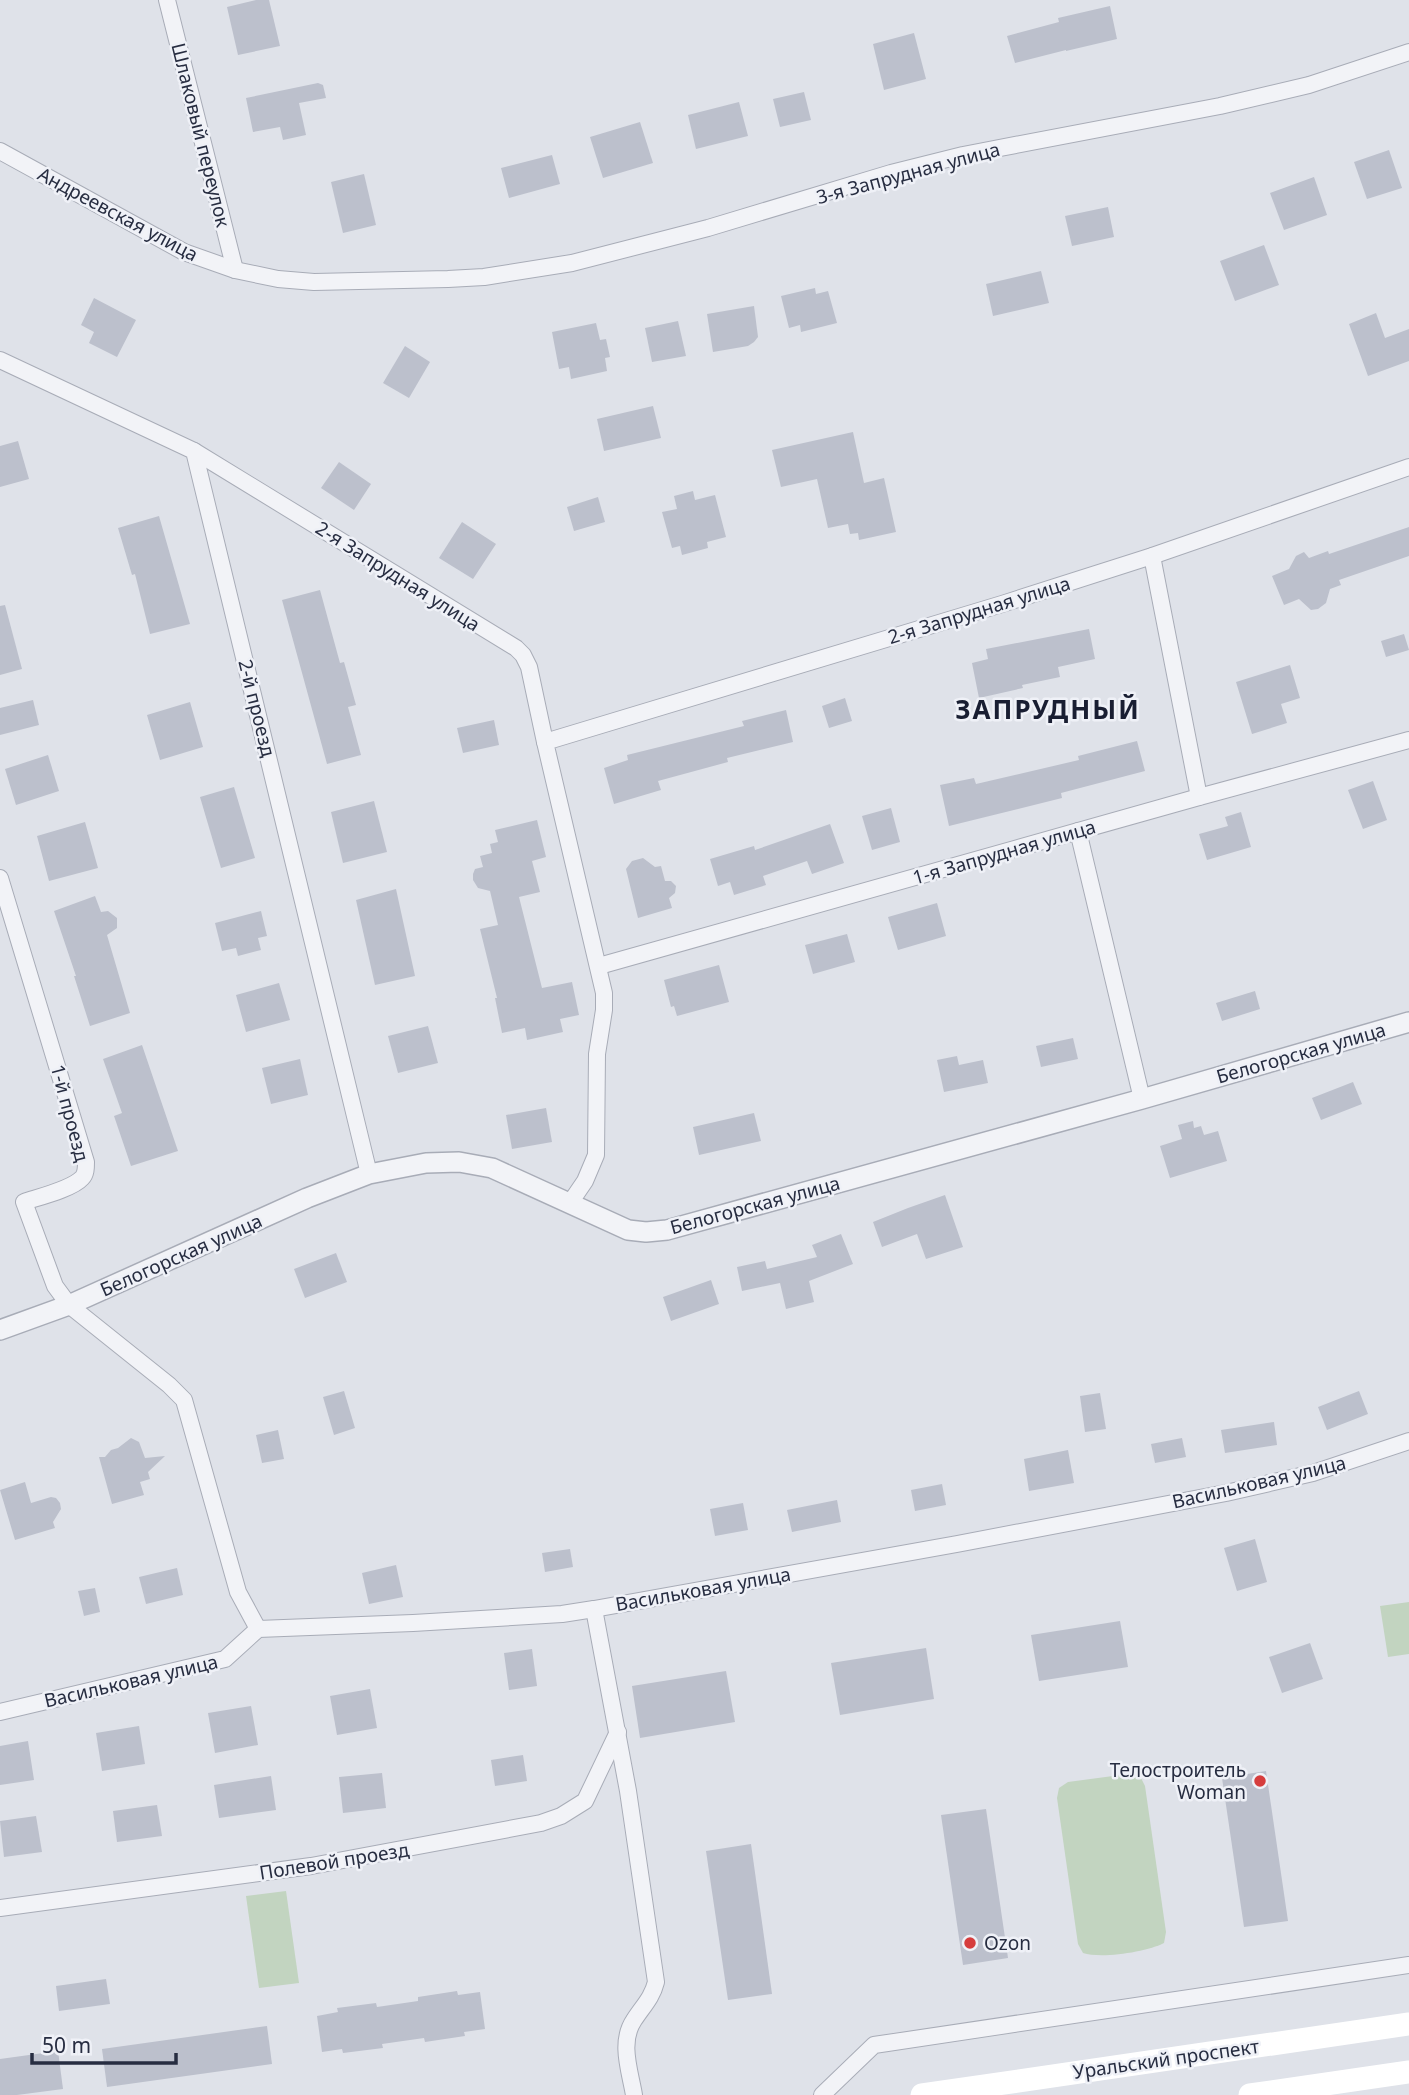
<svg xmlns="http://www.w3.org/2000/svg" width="1409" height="2095" font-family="'Noto Sans',sans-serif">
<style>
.green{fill:#c2d4c0}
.building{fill:#bcc0cc}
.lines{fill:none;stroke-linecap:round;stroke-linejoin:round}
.minor-casing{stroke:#a8acb7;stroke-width:18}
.tertiary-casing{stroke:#a8acb7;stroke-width:22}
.minor{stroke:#f2f3f7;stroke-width:16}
.tertiary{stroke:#f2f3f7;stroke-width:19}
.secondary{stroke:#fff;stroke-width:23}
.poi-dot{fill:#d63d3d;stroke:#eff1f7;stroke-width:2.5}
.labels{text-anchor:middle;stroke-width:5;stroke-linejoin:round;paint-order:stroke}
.street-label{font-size:19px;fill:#272d41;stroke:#eff1f7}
.poi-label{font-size:19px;fill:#272d41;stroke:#eff1f7;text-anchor:end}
.district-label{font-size:26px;font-weight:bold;letter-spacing:2px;fill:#191e32;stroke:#eff1f7}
</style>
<rect width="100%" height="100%" fill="#dfe2e9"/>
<g class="green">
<polygon points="1409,1602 1409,1654 1388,1657 1380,1606"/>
<path d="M1128 1774 1140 1776 1145 1786 1166 1932 1164 1943C1147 1952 1101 1959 1083 1953L1078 1944 1057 1798 1059 1788 1068 1782Z"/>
<polygon points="286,1891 299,1983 259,1988 246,1896"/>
</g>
<g class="building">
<polygon points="256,0 269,0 280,46 238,55 227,7"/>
<polygon points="1110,6 1117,39 1066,51 1066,50 1015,63 1007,36 1059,22 1058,18"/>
<polygon points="914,33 926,79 884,90 873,44"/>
<polygon points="318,83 323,85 326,98 299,103 306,135 283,140 280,127 253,132 246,98"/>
<polygon points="804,92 811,120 780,127 773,99"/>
<polygon points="739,102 748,136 696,149 688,115"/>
<polygon points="640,122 653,163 603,178 590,137"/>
<polygon points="1389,150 1402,188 1367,199 1354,162"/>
<polygon points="552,155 560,184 509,198 501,168"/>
<polygon points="364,174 376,225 343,233 331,182"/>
<polygon points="1314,177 1327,215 1284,230 1270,193"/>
<polygon points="1108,207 1114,237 1072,246 1065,216"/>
<polygon points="1264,245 1279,285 1235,301 1220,261"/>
<polygon points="1041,271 1049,303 993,316 986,284"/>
<polygon points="815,288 816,294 828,291 837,323 801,332 800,325 789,328 781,296"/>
<polygon points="94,298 136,320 117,357 89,343 94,332 81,325"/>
<polygon points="754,306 758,337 754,342 748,346 713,352 707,314"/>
<polygon points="1376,313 1385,338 1409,329 1409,361 1368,376 1349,324"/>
<polygon points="678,321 686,356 652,362 645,328"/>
<polygon points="596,323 600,340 606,339 610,357 605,358 607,371 571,379 569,367 559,369 552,332"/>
<polygon points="405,346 430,362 409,398 383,383"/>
<polygon points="653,406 661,438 604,451 597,419"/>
<polygon points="853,432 864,483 884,478 896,532 859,540 858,533 850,534 848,524 828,528 817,479 781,487 772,450"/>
<polygon points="18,441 29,479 0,487 0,446"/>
<polygon points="339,462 371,484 354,510 321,488"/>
<polygon points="693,491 695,500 715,495 726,537 707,542 708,548 682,555 680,546 672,548 662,512 677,509 674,496"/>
<polygon points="598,497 605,522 574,531 567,507"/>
<polygon points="159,516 190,624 150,634 135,574 132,575 118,528"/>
<polygon points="462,522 496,544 473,579 439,558"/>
<polygon points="1409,527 1409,556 1339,580 1341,585 1330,589 1326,603 1318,609 1311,610 1299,599 1284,605 1272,576 1289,569 1296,556 1304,552 1309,558 1328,551 1329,554"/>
<polygon points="320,590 340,663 344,662 356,705 348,707 361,755 327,764 282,600"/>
<polygon points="5,605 22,669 0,675 0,606"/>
<polygon points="1089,629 1095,659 1058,667 1060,677 1022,685 1023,688 979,698 972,663 988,659 986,649"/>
<polygon points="1404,634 1409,650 1386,657 1381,641"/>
<polygon points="1290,665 1300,698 1281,704 1287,723 1252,734 1236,682"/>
<polygon points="845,698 852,721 829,728 822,706"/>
<polygon points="33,700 39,725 0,735 0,708"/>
<polygon points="190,702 203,747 160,760 147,715"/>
<polygon points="786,710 793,742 727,758 728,762 658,781 661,790 614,804 604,768 628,760 627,755 744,726 742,721"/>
<polygon points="494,720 499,745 463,753 457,728"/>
<polygon points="1137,741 1145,771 1061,793 1062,798 949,826 940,785 974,778 976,784 1079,760 1078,756"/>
<polygon points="48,755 59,791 16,805 5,769"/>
<polygon points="1373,781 1387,820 1363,829 1348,790"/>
<polygon points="234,787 255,858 221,868 200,797"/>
<polygon points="374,801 387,852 343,863 331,812"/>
<polygon points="891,808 900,842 872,850 862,816"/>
<polygon points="1241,812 1251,847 1207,860 1199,834 1228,826 1225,817"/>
<polygon points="537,820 546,857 532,861 540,892 519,897 542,988 572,982 579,1015 560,1019 563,1032 527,1040 525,1028 502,1033 495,998 497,998 480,929 498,925 490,891 478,888 473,880 473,874 475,869 483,867 480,856 492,853 490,844 498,842 495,830"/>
<polygon points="85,822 98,868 49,881 37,836"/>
<polygon points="830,824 844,863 812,874 807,861 763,876 766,885 734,895 730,882 718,886 710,859 754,846 755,850"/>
<polygon points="643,858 655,867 661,866 665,881 671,881 676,886 675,893 669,898 672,908 638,918 626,869 632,861"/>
<polygon points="396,889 415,976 375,985 356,900"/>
<polygon points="95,896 101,912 108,911 117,918 117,928 107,935 130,1013 90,1026 74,976 76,976 54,911"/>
<polygon points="937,903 946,936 898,950 888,917"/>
<polygon points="261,911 267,936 258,938 261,950 238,956 236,948 222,951 215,923"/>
<polygon points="847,934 855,962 813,974 805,945"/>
<polygon points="719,965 729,1002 677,1016 674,1006 671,1007 664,980"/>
<polygon points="279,983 290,1020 246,1032 236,995"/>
<polygon points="1255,991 1260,1009 1222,1021 1216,1003"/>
<polygon points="428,1026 438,1063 398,1073 388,1036"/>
<polygon points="1073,1038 1078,1059 1041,1067 1036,1046"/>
<polygon points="142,1045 178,1151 131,1166 114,1116 122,1113 103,1059"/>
<polygon points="957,1056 959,1065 983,1060 988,1083 944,1092 937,1060"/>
<polygon points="300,1059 308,1095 271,1104 262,1068"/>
<polygon points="1353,1082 1362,1104 1321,1120 1312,1098"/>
<polygon points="546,1108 552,1142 512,1149 506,1115"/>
<polygon points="754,1113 761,1141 699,1155 693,1127"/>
<polygon points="1193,1121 1194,1128 1201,1126 1204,1135 1218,1131 1227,1161 1170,1178 1160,1146 1182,1139 1178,1125"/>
<polygon points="945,1195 963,1247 926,1259 917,1234 882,1247 873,1222 908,1208"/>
<polygon points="841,1234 853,1264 809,1281 814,1302 786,1309 780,1283 742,1291 737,1267 765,1261 767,1269 817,1257 812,1245"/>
<polygon points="336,1253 347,1282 305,1298 294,1269"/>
<polygon points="711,1280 719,1304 671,1321 663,1297"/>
<polygon points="344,1391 355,1428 334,1435 323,1397"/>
<polygon points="1359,1391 1368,1414 1327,1430 1318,1407"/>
<polygon points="1100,1393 1106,1429 1085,1432 1080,1396"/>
<polygon points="1274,1422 1277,1445 1225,1453 1221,1430"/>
<polygon points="278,1430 284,1459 262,1463 256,1435"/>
<polygon points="131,1438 139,1442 145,1458 165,1456 148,1472 150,1479 140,1482 144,1495 112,1504 99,1457 105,1457 111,1450 118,1448"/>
<polygon points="1182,1438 1186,1457 1155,1463 1151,1444"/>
<polygon points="1068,1450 1074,1483 1029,1491 1024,1459"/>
<polygon points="25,1482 31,1503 51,1497 56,1498 60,1503 61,1509 53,1522 55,1528 15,1540 0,1490"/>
<polygon points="942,1484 946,1505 915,1511 911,1490"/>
<polygon points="837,1500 841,1522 792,1532 787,1510"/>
<polygon points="743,1503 748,1530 715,1536 710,1509"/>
<polygon points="1255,1539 1267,1582 1237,1591 1224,1548"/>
<polygon points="570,1549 573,1567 545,1572 542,1553"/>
<polygon points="396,1565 403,1597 369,1604 362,1573"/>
<polygon points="177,1568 183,1595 146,1604 139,1577"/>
<polygon points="95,1588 100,1612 84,1616 78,1591"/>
<polygon points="1120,1621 1128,1667 1039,1681 1031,1635"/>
<polygon points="1310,1643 1323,1679 1282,1693 1269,1657"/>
<polygon points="926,1648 934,1699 840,1715 831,1663"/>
<polygon points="532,1649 537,1686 509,1690 504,1653"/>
<polygon points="726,1671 735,1722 640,1738 632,1686"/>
<polygon points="370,1689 377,1728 337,1735 330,1696"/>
<polygon points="251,1706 258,1745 215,1753 208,1713"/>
<polygon points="139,1726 145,1764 102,1771 96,1733"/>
<polygon points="28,1741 34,1780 0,1785 0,1746"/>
<polygon points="523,1755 527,1781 495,1786 491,1760"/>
<polygon points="1266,1771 1288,1921 1244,1927 1222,1778"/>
<polygon points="382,1773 386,1808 343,1813 339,1777"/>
<polygon points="271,1776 276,1810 219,1818 214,1785"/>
<polygon points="157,1805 162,1836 117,1842 113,1811"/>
<polygon points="986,1809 1008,1958 963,1965 941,1815"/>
<polygon points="36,1816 42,1852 4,1857 0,1821"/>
<polygon points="751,1844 772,1994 728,2000 706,1851"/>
<polygon points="106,1979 110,2004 59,2011 56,1986"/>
<polygon points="457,1991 458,1995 480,1992 485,2029 464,2032 465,2036 425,2042 424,2038 382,2044 383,2048 343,2053 342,2049 322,2052 317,2016 338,2012 337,2008 376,2003 377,2007 418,2001 418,1997"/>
<polygon points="267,2026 272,2064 107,2087 102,2049"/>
<polygon points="58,2051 63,2089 17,2095 0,2095 0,2059"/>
</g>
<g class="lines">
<g class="minor-casing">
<g id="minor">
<polyline points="167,0 235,270"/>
<polyline points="0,151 184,252 235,270 278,279 314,282 448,279 484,277 572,263 708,228 891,173 963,155 1220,106 1309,85 1409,52"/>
<polyline points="0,360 194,451 369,1174"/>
<polyline points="194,451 516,648 523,655 529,667 545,742"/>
<polyline points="1152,556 1199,797"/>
<polyline points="1078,831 1142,1099"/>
<path d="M0 878 86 1162C86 1168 86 1174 82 1178 72 1189 39 1197 24 1202L55 1286 69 1305 169 1385 184 1400 238 1592 258 1629"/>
<polyline points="599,966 1199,797 1409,740"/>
<polyline points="570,1203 585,1181 596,1155 597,1054 604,1010 604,993 545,742 1002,604 1152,556 1409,467"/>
<path d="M594 1609 628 1791 656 1982C652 1998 643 2006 634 2020 619 2042 630 2071 634 2095"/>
<polyline points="0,1712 225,1659 258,1629 413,1623 562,1614 594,1609 957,1544 1226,1493 1313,1473 1409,1441"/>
<polyline points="0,1908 311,1866 541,1823 561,1816 585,1801 618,1732"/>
<polyline points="822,2095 874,2045 1409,1965"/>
</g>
</g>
<g class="tertiary-casing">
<polyline id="tertiary" points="0,1330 69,1305 307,1198 369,1174 426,1163 459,1162 492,1168 628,1230 646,1232 667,1230 1142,1099 1409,1022"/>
</g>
<use href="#minor" class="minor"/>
<use href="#tertiary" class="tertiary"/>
<g class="secondary">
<polyline points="922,2095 1409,2024"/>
<polyline points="1250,2095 1409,2072"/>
</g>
</g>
<g class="poi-dot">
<circle cx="1260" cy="1781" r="7"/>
<circle cx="970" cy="1943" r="7"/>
</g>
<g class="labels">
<g class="street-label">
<text transform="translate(201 135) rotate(76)" y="7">Шлаковый переулок</text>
<text transform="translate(908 173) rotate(-15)" y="7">3-я Запрудная улица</text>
<text transform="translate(118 214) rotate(28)" y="7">Андреевская улица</text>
<text transform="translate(398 576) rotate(32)" y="7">2-я Запрудная улица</text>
<text transform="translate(979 610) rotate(-17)" y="7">2-я Запрудная улица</text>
<text transform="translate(257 708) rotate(76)" y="7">2-й проезд</text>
<text transform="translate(1004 852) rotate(-16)" y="7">1-я Запрудная улица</text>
<text transform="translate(1301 1053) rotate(-16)" y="7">Белогорская улица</text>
<text transform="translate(70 1113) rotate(75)" y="7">1-й проезд</text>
<text transform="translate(755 1205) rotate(-15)" y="7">Белогорская улица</text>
<text transform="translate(181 1255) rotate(-24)" y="7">Белогорская улица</text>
<text transform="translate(1259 1482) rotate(-13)" y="7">Васильковая улица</text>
<text transform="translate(703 1589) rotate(-10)" y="7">Васильковая улица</text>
<text transform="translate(131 1681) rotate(-13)" y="7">Васильковая улица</text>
<text transform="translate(334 1861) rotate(-9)" y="7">Полевой проезд</text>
<text transform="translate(1166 2059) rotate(-8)" y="7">Уральский проспект</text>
</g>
<g class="poi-label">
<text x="1246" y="1777">Телостроитель<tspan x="1246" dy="22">Woman</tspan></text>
<text x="984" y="1950" text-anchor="start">Ozon</text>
</g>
<g class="district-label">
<text x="1048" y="719">ЗАПРУДНЫЙ</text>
</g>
</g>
<path d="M32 2053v10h144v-10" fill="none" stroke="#272d41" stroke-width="3.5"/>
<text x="42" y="2053" font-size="21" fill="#272d41" stroke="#eff1f7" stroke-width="5" paint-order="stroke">50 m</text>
</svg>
